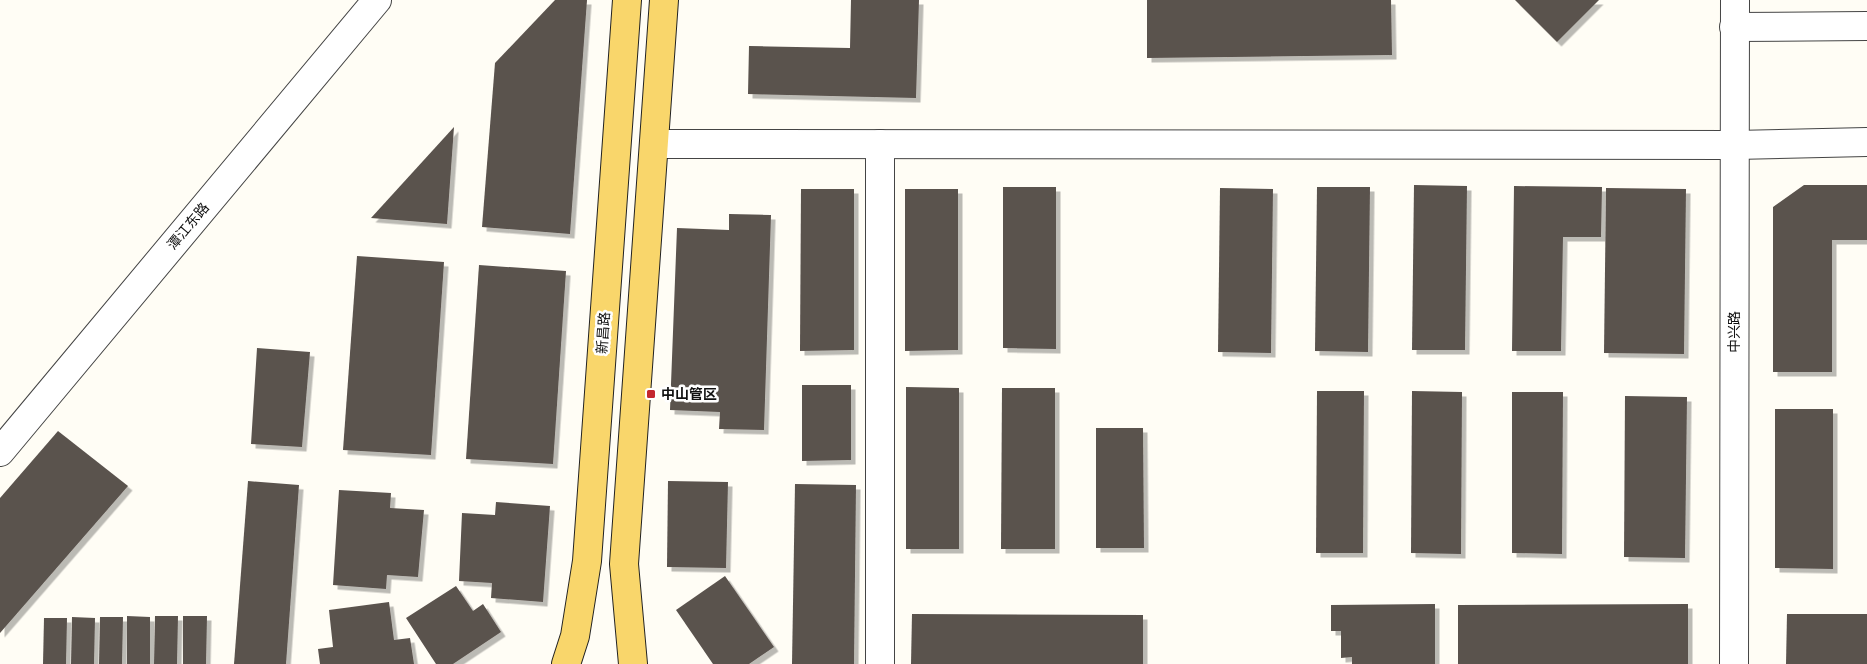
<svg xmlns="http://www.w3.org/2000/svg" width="1867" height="664" font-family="'Crimson Pro','Noto Sans SC',serif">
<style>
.building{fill:#5a524d;filter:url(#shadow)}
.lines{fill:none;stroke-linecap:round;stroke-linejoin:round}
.minor-casing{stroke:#444;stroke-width:30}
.major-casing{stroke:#222;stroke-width:30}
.minor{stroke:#fff;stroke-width:28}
.major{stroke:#f9d66b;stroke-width:28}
.poi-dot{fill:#c4262e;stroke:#fff;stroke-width:2}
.labels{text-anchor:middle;stroke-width:5;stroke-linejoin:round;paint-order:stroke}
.street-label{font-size:14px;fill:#111;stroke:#fff}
.poi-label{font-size:14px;font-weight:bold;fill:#111;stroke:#fff;text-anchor:start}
</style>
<defs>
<filter id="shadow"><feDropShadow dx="4.5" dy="4.5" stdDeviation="0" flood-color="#0004"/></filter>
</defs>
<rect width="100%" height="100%" fill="#fffdf5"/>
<g class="building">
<polygon points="555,0 587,0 570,234 482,227 495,63"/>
<polygon points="851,0 919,0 916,98 748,94 749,46 850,48"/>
<polygon points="1147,0 1391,0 1392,55 1147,58"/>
<polygon points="1515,0 1599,0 1557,42"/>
<polygon points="454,127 447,224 371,218"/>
<polygon points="1414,185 1467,186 1465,350 1412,350"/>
<polygon points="1804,185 1867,185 1867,240 1832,240 1832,372 1773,372 1773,207"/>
<polygon points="1514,186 1602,187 1601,237 1563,237 1561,351 1512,351"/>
<polygon points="1003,187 1056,187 1056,349 1003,348"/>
<polygon points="1317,187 1370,187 1368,352 1315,351"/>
<polygon points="1220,188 1273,189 1271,353 1218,352"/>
<polygon points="1606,188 1686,189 1684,354 1604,353"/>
<polygon points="801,189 854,189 854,350 800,351"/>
<polygon points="905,189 958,189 958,350 905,351"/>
<polygon points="729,214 771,215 764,430 719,429 720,412 670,410 677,228 729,230"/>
<polygon points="357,256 444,262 431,455 343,450"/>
<polygon points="479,265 566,271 553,464 466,459"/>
<polygon points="257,348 310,352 302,447 251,444"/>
<polygon points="802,385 851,385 851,460 802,461"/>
<polygon points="906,387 959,388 959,549 906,549"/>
<polygon points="1002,388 1055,388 1055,549 1001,549"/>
<polygon points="1317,391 1364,391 1363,553 1316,553"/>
<polygon points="1412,391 1462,392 1461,554 1411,553"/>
<polygon points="1512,392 1563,392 1562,554 1512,553"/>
<polygon points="1625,396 1687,397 1685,558 1624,557"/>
<polygon points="1775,409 1833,409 1833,569 1775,568"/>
<polygon points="1096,428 1143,428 1144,548 1096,548"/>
<polygon points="58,431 128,486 0,633 0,498"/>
<polygon points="248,481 299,485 286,664 234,664"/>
<polygon points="668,481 728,482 726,568 667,567"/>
<polygon points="795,484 856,485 854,664 792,664"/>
<polygon points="339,490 391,493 390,508 424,510 418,577 387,575 386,589 333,585"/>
<polygon points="496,502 550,506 543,602 491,598 492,583 459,581 462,513 495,515"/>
<polygon points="725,576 774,647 749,664 713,664 676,610"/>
<polygon points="456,586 473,611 483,604 501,632 453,664 436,664 406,618"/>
<polygon points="389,602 394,640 410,638 414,664 320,664 318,649 333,647 329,610"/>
<polygon points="1435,604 1435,664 1352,664 1352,657 1341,658 1341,631 1331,631 1331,605"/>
<polygon points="1688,604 1688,664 1458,664 1458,605"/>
<polygon points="912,614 1143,615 1143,664 911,664"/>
<polygon points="1787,614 1867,614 1867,664 1786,664"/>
<polygon points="127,616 150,617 150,664 127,664"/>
<polygon points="155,616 178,616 177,664 154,664"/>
<polygon points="183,616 207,616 206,664 183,664"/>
<polygon points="72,617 95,618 94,664 71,664"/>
<polygon points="100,617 123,617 122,664 99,664"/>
<polygon points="44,618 67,618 66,664 43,664"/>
</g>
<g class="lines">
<g class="minor-casing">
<g id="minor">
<polyline points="1734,27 1867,26"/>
<polyline points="654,144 1735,145 1867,142"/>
<polyline points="880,144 880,664"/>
<polyline points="0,452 377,0"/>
<polyline points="1734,664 1735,0"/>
</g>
</g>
<g class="major-casing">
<g id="major">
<polyline points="566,664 575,636 587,561 627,0"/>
<polyline points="633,664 624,564 664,0"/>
</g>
</g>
<use href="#minor" class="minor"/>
<use href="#major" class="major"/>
</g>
<rect class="poi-dot" x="646" y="389" width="10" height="10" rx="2.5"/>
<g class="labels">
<g class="street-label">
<text transform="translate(188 226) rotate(-50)" y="5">潭江东路</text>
<text transform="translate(1734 332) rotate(-90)" y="5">中兴路</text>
<text transform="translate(603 333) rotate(-86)" y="5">新昌路</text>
</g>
<g class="poi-label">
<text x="661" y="399">中山管区</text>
</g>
</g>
</svg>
